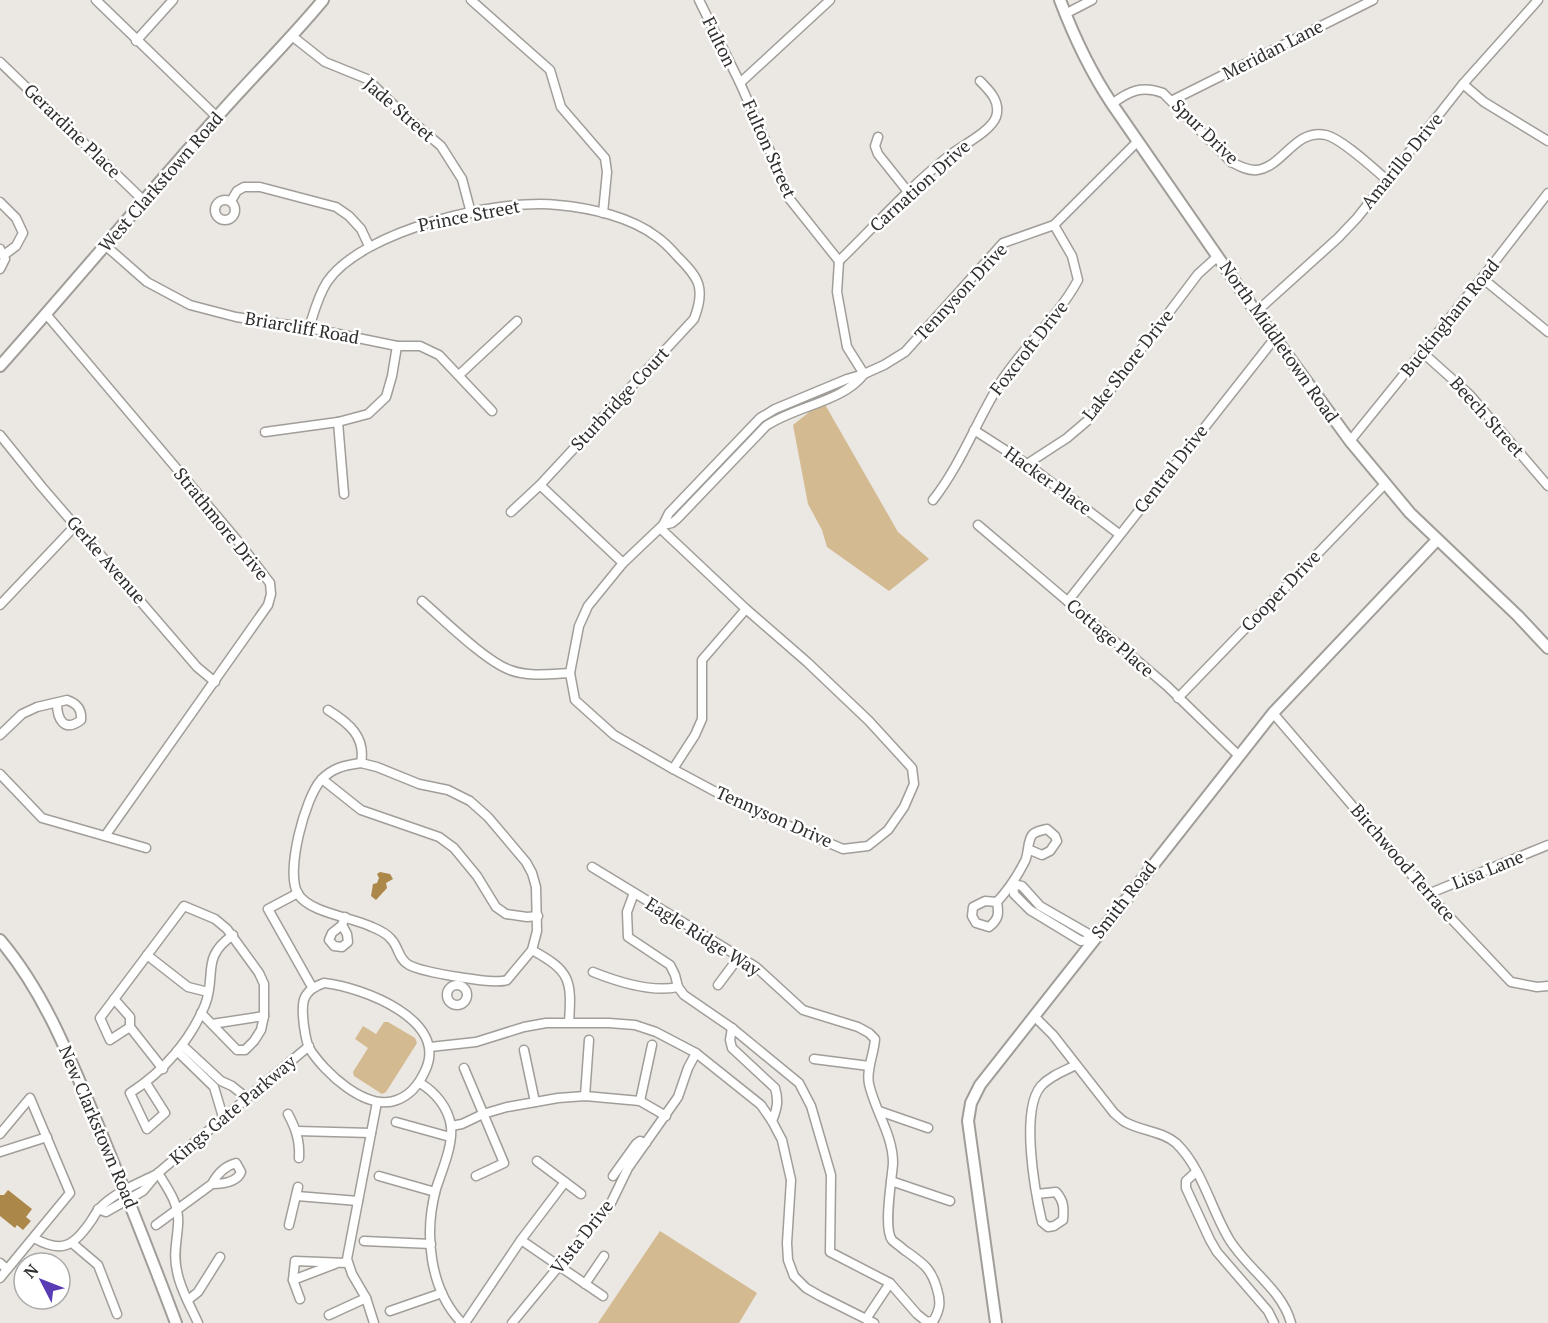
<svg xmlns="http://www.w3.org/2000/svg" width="1548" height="1323" font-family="'PT Serif',serif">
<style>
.green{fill:#d4ba91}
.water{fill:#ab8749}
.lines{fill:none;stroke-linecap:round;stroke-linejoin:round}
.minor-casing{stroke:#a19e99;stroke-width:11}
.tertiary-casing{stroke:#a19e99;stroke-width:14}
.minor{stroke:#fff;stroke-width:8}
.tertiary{stroke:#fff;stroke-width:10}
.labels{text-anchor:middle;stroke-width:5;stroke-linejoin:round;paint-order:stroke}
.street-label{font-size:18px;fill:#2f2e2c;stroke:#fff}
</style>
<rect width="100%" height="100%" fill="#ebe7e2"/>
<g class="green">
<polygon points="823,401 898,532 929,559 889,591 827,547 822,530 808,504 793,425"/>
<polygon points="384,1022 388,1022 415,1038 417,1043 386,1092 382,1094 354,1076 353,1072 368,1048 355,1039 363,1026 376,1034"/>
<polygon points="660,1231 757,1293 739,1323 598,1323"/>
</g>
<g class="water">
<polygon points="380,872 390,874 393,879 386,883 387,888 376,900 371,896 373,884 377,883 379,878 377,874"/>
<polygon points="8,1190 32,1209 26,1217 31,1221 23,1230 17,1225 15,1228 0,1216 0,1195 4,1195"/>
</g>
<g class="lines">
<g class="minor-casing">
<g id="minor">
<polyline points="96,0 217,117"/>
<polyline points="471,0 550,70 561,107 605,158 607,172 603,213"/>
<polyline points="699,0 740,83 776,165 788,197 839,261 837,292 847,347 864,374 884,365 905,352 1003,243 1054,225 1138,141"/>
<polyline points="1065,14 1092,0"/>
<polyline points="292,36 325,62 367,79 401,112 441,146 462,179 471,213"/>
<polyline points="136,41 173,0"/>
<polyline points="0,62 144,201"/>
<polyline points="740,83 830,0"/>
<polyline points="1463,84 1484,102 1548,141"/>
<polyline points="1173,100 1373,0"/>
<path d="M1112 104C1129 91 1142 85 1163 93L1231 162C1239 166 1248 171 1257 170 1283 167 1295 128 1326 135 1342 139 1373 168 1387 180"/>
<polyline points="878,137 875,146 878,154 909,193"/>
<circle cx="225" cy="210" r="10"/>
<polyline points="231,201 237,191 244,187 260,187 336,207 349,216 361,229 369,246"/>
<polyline points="0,202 16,218 23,233 16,246 4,255"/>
<polyline points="106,246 147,282 190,305 236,317 309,328 397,346 420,346 439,355 492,411"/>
<polyline points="0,249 5,259 0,269"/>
<path d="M839 261C875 226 910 186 950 155 963 145 991 131 996 117 1001 102 990 91 980 81"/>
<polyline points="1482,278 1548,332"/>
<polyline points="1256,312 1338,238 1357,218 1463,84 1538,0"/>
<polyline points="46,314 237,540 270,583 271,594 268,605 105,836"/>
<path d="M309 328C314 312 318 296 327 282 362 230 499 198 558 205 591 208 631 217 657 237 664 242 671 249 677 256 699 278 706 288 694 319L540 485 511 512"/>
<polyline points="1422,352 1470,395 1548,486"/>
<polyline points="459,375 517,321"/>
<polyline points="338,422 344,494"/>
<polyline points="974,430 1027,464 1119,534"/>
<polyline points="265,432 338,422 368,414 386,397 392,376 397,346"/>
<polyline points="0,435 42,487 197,667 215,682"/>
<polyline points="1350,441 1482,278 1548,193"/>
<polyline points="1027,464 1067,438 1087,421 1198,274 1218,256"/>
<polyline points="540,485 623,563"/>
<path d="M933 500C962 463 977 419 1002 380 1025 345 1058 317 1078 280L1072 256 1054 225"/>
<polyline points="978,525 1167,686 1238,755"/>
<path d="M660 528 746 609 807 662 869 721 912 768 914 784 904 807 888 830 868 846 843 849 742 806 673 769 614 735 575 700 570 673 579 626 588 606 623 563 663 525 669 513 760 418 775 409 847 379 864 374C843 402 795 406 766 426L677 519 672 523 663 525"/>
<path d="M422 601C443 619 485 661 510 670 528 677 551 674 570 673"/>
<polyline points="1068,601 1275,338"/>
<polyline points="0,605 76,525"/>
<polyline points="1178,698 1385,484"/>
<path d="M328 710C349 723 366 737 361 763"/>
<polyline points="1273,713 1428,894 1511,982 1537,987 1548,986"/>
<path d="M0 735 22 714 37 707 67 700C78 704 82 710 81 720 64 733 57 719 57 703"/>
<path d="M361 763 377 767 419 784 448 790 470 801 488 817 526 862 532 873 536 887 537 931 532 950 507 980C494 985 422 972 409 965 398 959 399 947 391 939 387 934 377 929 372 927 352 917 310 913 298 894 285 872 305 798 321 780 332 768 345 765 361 763Z"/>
<polyline points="673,769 695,735 702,719 702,660 746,609"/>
<polyline points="0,774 42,818 146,848"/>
<polyline points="322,779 361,810 439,837 454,848 477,876 496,907 506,914 527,917 538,916"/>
<path d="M592 867 756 967 803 1010 858 1027 869 1033 875 1039C874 1055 866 1069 869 1084 875 1111 893 1135 893 1163 892 1179 883 1228 892 1240 895 1243 900 1246 903 1249 921 1262 931 1267 937 1289 941 1302 940 1309 934 1320L927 1322 917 1314 890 1283 830 1252 831 1175 811 1106 799 1083 732 1028 684 995 678 987 675 975 670 965 628 937 627 912 634 893"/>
<polyline points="298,893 268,909 312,987"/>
<polyline points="1428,894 1548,845"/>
<path d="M997 902C999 914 999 919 989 927L976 923 972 916 973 907 985 901 997 902C1009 889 1017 877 1025 861 1029 853 1027 840 1033 834 1037 831 1042 830 1047 829L1055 836 1057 841 1050 851 1042 855 1030 850"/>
<polyline points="342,925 332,933 329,940 334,946 342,947 348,942 347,934 342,925 345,917"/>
<polyline points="1089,940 1081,941 1030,910 1014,894 1013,884 1022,886 1040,906 1087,933 1092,942"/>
<path d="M532 950C570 971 572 979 569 1022"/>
<polyline points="147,955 188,987 208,992"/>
<path d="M593 972C618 982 651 993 678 987"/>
<path d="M324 983C362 987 450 1020 425 1071 419 1084 411 1095 397 1100 366 1112 324 1072 309 1048 306 1041 305 1033 304 1026 301 1003 301 991 324 983Z"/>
<polyline points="718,985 739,957"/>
<circle cx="457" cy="995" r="10"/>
<polyline points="114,999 130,1017 130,1027 163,1069"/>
<path d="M1035 1017 1053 1035 1114 1113C1118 1116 1121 1120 1125 1122 1141 1131 1162 1131 1176 1143 1202 1168 1211 1209 1229 1239 1247 1269 1282 1289 1291 1323"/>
<polyline points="212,1024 264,1016"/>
<polyline points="130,1027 110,1040 100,1018 184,906 215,919 227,929 259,973 264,984 264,1016 261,1030 254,1041 245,1050 237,1050 201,1013"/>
<path d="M732 1028 730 1040 732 1048 775 1088C779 1101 777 1109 772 1121"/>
<polyline points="182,1045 221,1081 232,1086 247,1098"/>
<polyline points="430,1047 476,1042 524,1027 546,1023 609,1023 635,1025 656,1032 696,1053 761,1105 772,1121 782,1140 791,1180 787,1243 788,1260 794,1276 806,1288 820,1296 874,1323"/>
<polyline points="524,1050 535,1102"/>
<polyline points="177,1051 214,1087 223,1117"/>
<polyline points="814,1059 869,1066"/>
<polyline points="464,1068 504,1163 476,1176"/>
<path d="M146 1083 165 1113 147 1129 130 1093C163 1072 190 1041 205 1005 217 975 200 958 233 935"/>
<path d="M420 1083C435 1092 448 1107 451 1126 453 1146 442 1170 436 1189 424 1233 429 1289 462 1323"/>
<polyline points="585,1096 589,1040"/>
<polyline points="640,1101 652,1045"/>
<polyline points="879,1111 928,1128"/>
<path d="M288 1114C296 1129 300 1141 299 1158"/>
<polyline points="396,1122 450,1137"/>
<polyline points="451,1126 462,1124 483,1114 507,1107 558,1098 585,1096 640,1101 666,1116"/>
<polyline points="297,1131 371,1133"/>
<polyline points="0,1134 30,1098 70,1193 0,1278"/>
<polyline points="0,1152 47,1137"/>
<polyline points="537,1161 581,1194"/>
<polyline points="1196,1172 1186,1181 1186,1188 1210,1240 1217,1252 1268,1311 1274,1323"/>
<path d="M158 1173C168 1189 180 1205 178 1225 177 1241 173 1255 177 1271 180 1289 191 1307 198 1323"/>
<polyline points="379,1176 435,1192"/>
<polyline points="613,1176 636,1144 640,1141 646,1143"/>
<polyline points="891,1181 950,1201"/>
<path d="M1037 1194 1056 1192C1064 1201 1064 1208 1063 1220L1054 1226 1048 1227 1042 1222C1035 1192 1020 1110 1041 1086 1050 1076 1064 1071 1076 1065"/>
<polyline points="297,1196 358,1201"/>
<polyline points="98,1209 106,1212 143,1191 158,1173 309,1046"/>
<path d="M156 1225 212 1184C223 1184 237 1182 241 1172L236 1163C225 1166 217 1174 212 1184"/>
<polyline points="289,1225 298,1187"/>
<path d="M34 1238C62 1254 74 1246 91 1221 94 1217 96 1212 99 1209 113 1193 137 1184 155 1175"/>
<polyline points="521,1240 603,1296"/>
<polyline points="364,1241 431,1244"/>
<polyline points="72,1243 98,1265 117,1314"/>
<polyline points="0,1263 7,1269"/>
<polyline points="293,1280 335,1264"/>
<polyline points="585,1284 604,1256"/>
<polyline points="300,1299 293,1280 295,1261 347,1263"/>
<polyline points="188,1300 198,1292 220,1257"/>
<polyline points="390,1311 442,1293"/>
<polyline points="329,1315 366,1298"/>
<polyline points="866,1319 890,1283"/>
<polyline points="374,1323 366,1298 352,1274 347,1259 377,1102"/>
<polyline points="465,1323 521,1240 565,1182"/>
<polyline points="512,1323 611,1203 628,1168 678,1097 688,1068 696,1053"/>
</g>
</g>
<g class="tertiary-casing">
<g id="tertiary">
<path d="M1060 0C1074 37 1090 71 1112 104L1256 312 1350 441 1410 513 1518 616 1548 648"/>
<path d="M0 366C73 284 143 200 216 118 251 78 289 41 323 0"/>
<path d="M0 940C44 992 69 1056 95 1118 123 1186 150 1254 176 1323"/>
<polyline points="996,1323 968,1121 971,1103 980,1085 1273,713 1437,540"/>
</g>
</g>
<use href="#minor" class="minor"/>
<use href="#tertiary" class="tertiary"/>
</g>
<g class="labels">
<g class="street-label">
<text transform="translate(719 42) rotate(64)" y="6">Fulton</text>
<text transform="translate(1273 50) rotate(-27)" y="6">Meridan Lane</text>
<text transform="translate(399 110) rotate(41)" y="6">Jade Street</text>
<text transform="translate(72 131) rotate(44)" y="6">Gerardine Place</text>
<text transform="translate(1205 132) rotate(44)" y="6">Spur Drive</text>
<text transform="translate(769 149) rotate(66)" y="6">Fulton Street</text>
<text transform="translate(1402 161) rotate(-51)" y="6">Amarillo Drive</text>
<text transform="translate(161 182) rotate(-49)" y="6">West Clarkstown Road</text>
<text transform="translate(920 186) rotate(-42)" y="6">Carnation Drive</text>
<text transform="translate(469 216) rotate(-11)" y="6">Prince Street</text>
<text transform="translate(961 292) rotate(-47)" y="6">Tennyson Drive</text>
<text transform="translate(1450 318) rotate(-51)" y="6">Buckingham Road</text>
<text transform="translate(302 328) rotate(10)" y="6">Briarcliff Road</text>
<text transform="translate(1279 342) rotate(55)" y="6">North Middletown Road</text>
<text transform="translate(1029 348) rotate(-52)" y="6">Foxcroft Drive</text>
<text transform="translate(1128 365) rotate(-52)" y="6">Lake Shore Drive</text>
<text transform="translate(620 399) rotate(-47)" y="6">Sturbridge Court</text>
<text transform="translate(1487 417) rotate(48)" y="6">Beech Street</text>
<text transform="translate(1171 469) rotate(-52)" y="6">Central Drive</text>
<text transform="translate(1048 481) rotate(36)" y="6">Hacker Place</text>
<text transform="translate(221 524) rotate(51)" y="6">Strathmore Drive</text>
<text transform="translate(106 560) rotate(49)" y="6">Gerke Avenue</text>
<text transform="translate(1281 591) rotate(-46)" y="6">Cooper Drive</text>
<text transform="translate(1110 638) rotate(41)" y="6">Cottage Place</text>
<text transform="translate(774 817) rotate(24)" y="6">Tennyson Drive</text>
<text transform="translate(1403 863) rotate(49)" y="6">Birchwood Terrace</text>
<text transform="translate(1488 870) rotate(-22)" y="6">Lisa Lane</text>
<text transform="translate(1124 900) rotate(-52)" y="6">Smith Road</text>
<text transform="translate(703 937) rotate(32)" y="6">Eagle Ridge Way</text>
<text transform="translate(233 1110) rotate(-40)" y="6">Kings Gate Parkway</text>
<text transform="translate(98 1127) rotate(67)" y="6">New Clarkstown Road</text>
<text transform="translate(582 1237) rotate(-52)" y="6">Vista Drive</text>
</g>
</g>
<g transform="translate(42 1281) rotate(312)"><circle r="28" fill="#ffffff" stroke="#acabab" stroke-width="1.5"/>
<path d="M0-4.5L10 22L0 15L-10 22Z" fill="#593cb4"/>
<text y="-9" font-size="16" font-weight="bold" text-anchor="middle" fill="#2f2e2c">N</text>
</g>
</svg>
